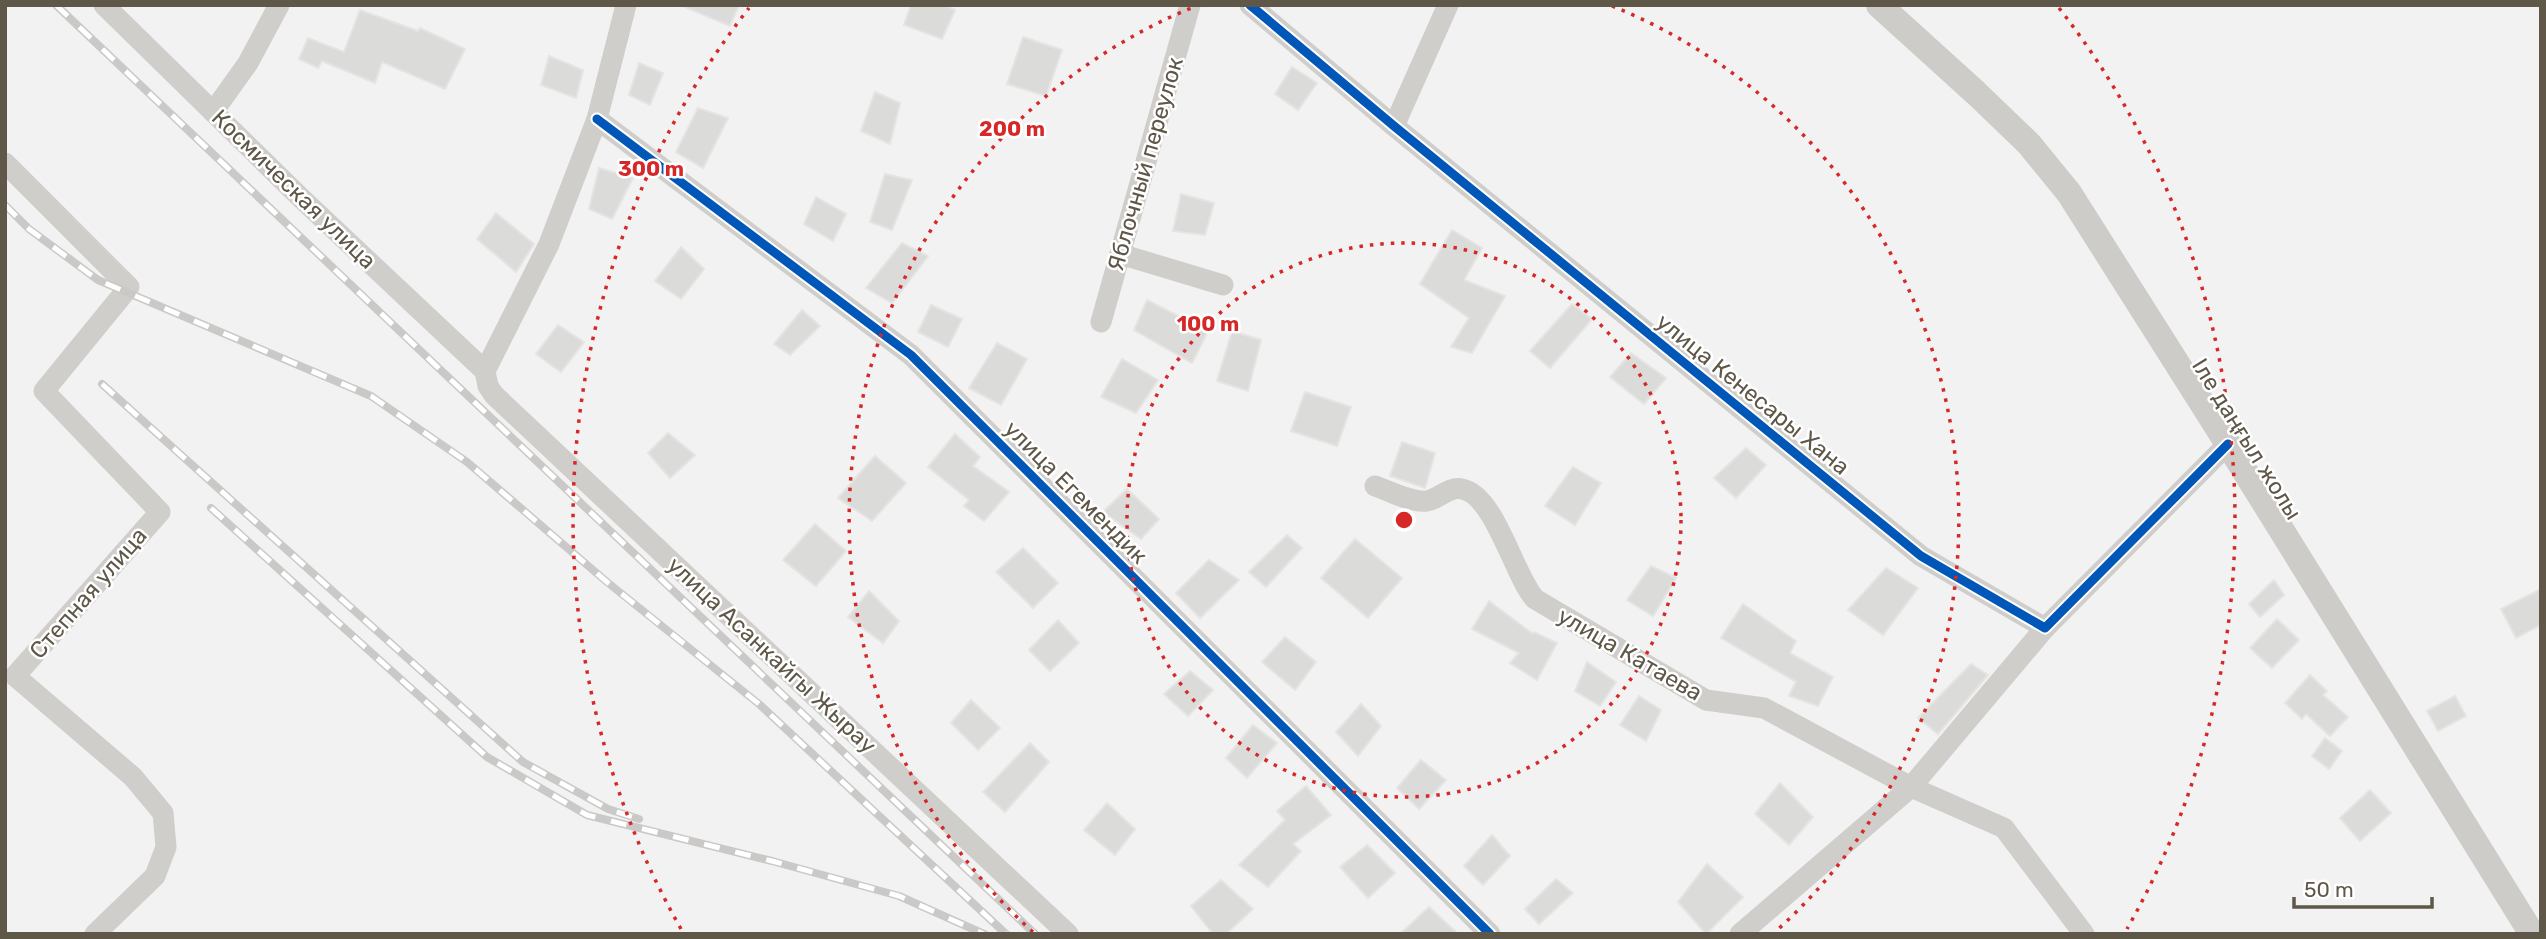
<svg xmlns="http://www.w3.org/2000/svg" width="2546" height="939" font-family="Rubik,sans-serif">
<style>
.building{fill:#dbdbda;stroke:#e5e4e3;stroke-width:2}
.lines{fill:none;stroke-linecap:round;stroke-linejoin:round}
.minor{stroke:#d0cecb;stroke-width:21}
.major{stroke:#ceccc8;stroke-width:26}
.rail-casing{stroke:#cac9c7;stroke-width:8}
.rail{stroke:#fff;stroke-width:5;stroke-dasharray:16;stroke-linecap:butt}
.cycleway-casing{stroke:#fff;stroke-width:13}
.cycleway{stroke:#0057b8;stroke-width:9}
.ring{fill:none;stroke:#d62828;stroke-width:3.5;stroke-dasharray:3.5 7}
.labels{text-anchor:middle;stroke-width:5;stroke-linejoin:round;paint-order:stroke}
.street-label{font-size:23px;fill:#5f5748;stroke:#fff}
.centre{fill:#d62828;stroke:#fff;stroke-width:3.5}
.ring-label{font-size:21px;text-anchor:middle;font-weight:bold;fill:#d62828;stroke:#fff;stroke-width:5;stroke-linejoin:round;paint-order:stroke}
</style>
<rect width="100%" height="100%" fill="#f2f2f2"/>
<g class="building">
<polygon points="680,5 739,5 730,26"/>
<polygon points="911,5 944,5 955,10 942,39 904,25"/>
<polygon points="360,10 418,31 420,28 465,49 445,89 382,62 375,83 322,61 318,68 299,59 308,38 344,52"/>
<polygon points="1023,37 1062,50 1046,96 1007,84"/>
<polygon points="549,56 583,70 576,98 541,85"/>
<polygon points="639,63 663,73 650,105 629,95"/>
<polygon points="1292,67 1317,83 1298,110 1275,94"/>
<polygon points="875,92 900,103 890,144 861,131"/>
<polygon points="698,108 728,118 703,168 676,152"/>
<polygon points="599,168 633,178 612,219 589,209"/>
<polygon points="885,174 912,180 892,230 870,222"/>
<polygon points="1181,194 1214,203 1205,235 1173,231"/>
<polygon points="816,197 846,214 833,241 804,224"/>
<polygon points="496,213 534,244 516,272 477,239"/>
<polygon points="1452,230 1482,248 1464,280 1505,296 1472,353 1451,347 1469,318 1420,284"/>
<polygon points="902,243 928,256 892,303 866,288"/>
<polygon points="681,247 704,269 681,299 655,281"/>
<polygon points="1147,300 1208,331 1192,363 1134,330"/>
<polygon points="1572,304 1592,319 1550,368 1530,351"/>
<polygon points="931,305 962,319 948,347 918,332"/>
<polygon points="802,310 820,326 790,355 774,344"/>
<polygon points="558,325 584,342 561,372 536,354"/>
<polygon points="1232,331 1261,340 1248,391 1217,381"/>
<polygon points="997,343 1027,359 1001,405 969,388"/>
<polygon points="1631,353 1666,378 1644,404 1610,377"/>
<polygon points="1122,359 1158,380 1136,413 1101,397"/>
<polygon points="1305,392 1351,407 1337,446 1291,431"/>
<polygon points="668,433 695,455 670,478 648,453"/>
<polygon points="955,434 980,457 973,466 1009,492 984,521 964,506 969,500 928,467"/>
<polygon points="1402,442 1435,453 1425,488 1390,476"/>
<polygon points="1746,448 1766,465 1736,498 1714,478"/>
<polygon points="875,456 906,483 872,521 838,498"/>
<polygon points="1573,467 1601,483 1575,525 1545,506"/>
<polygon points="1127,489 1159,519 1141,539 1103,512"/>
<polygon points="815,524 846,551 816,586 783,560"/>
<polygon points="1287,535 1302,548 1266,587 1249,572"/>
<polygon points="1355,539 1402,578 1368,618 1321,578"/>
<polygon points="1023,548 1058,583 1033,608 996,572"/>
<polygon points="1209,560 1239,580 1200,618 1176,593"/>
<polygon points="1651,566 1676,578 1653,616 1627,600"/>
<polygon points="1886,568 1918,588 1883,635 1848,610"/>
<polygon points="2274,580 2284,595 2260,617 2249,604"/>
<polygon points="2541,589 2541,625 2516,638 2501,609"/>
<polygon points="869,591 899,621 883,643 848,617"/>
<polygon points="1489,601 1533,634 1534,632 1557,643 1537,680 1510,663 1519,653 1472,629"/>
<polygon points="1743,604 1796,641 1790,653 1833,677 1818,706 1789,696 1796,682 1721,638"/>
<polygon points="2277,619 2299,640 2272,668 2250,648"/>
<polygon points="1058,620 1079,643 1050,671 1029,650"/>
<polygon points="1285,637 1316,662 1295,690 1262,662"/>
<polygon points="1587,662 1616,682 1600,706 1575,691"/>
<polygon points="1971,664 1988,675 1938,734 1918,718"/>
<polygon points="1190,671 1213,690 1188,716 1164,694"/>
<polygon points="2310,675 2327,691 2323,695 2348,717 2330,736 2306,714 2302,719 2285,703"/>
<polygon points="1639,696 1661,710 1646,741 1620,725"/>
<polygon points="2455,696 2466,716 2438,731 2427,711"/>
<polygon points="971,700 1000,728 978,750 951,723"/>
<polygon points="1361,704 1381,726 1358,756 1336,732"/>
<polygon points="1253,725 1277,743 1247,778 1226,758"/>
<polygon points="2325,738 2342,751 2329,769 2312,756"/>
<polygon points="1030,743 1049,762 1005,812 983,792"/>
<polygon points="1421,760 1446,780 1419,809 1397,788"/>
<polygon points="1780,783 1813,817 1789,845 1755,814"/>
<polygon points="1306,786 1331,815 1293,844 1301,851 1268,887 1239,865 1285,820 1277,811"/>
<polygon points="2370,790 2391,813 2360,841 2340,818"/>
<polygon points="1107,803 1135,829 1115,855 1084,830"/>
<polygon points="1492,835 1510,856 1483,885 1464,866"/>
<polygon points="1367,845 1395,873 1368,898 1340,867"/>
<polygon points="1707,864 1743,897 1706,934 1678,902"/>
<polygon points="1556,879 1573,893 1539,924 1525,909"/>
<polygon points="1221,880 1253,909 1226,934 1213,934 1191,906"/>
<polygon points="1429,907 1458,934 1400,934"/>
</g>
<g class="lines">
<g class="minor">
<polyline points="104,5 301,198 485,371"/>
<polyline points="1250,5 1394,126 1921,556 2045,628 2228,444"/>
<polyline points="213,112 248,63 279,5"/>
<polyline points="597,119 911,355 1490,934"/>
<polyline points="1394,126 1448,5"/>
<polyline points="5,163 129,287 44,391 160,512 15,676 133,777 163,813 166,847 155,876 95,934"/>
<polyline points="1120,254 1223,285"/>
<polyline points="1101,322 1190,5"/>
<polyline points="485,371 488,386 494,395 1068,934"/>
<polyline points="485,371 549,244 597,119 626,5"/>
<path d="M1375 486C1390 491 1411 503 1427 501 1439 499 1449 486 1462 489 1495 495 1514 576 1535 599L1706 700 1764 708 1911 787 2004 828 2084 934"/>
<polyline points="1740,934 1911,787 2045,628"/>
</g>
<polyline class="major" points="1879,5 1976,93 2029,144 2069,193 2228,444 2532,934"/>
<g class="rail-casing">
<g id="rail">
<polyline points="56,5 1035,934"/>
<polyline points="5,205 29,229 98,280 371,396 467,462 607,582 759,704 1006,934"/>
<polyline points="102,384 523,762 608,809 639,819"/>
<polyline points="211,508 487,757 587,815 772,861 899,896 984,934"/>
</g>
</g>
<use href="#rail" class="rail"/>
<g class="cycleway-casing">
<g id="cycleway">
<polyline points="1250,5 1394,126 1921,556 2045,628 2228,444"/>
<polyline points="597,119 911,355 1490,934"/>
</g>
</g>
<use href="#cycleway" class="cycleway"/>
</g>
<g class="ring">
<circle cx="1404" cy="520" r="277"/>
<path d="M1033 932A554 554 0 0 1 1196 6M1612 6A554 554 0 0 1 1775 932"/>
<path d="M681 929A831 831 0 0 1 749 8M2059 8A831 831 0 0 1 2127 929"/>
</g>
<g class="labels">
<g class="street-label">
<text transform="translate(1145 164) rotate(-74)" y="8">Яблочный переулок</text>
<text transform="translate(294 189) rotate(44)" y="8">Космическая улица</text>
<text transform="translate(1753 394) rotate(39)" y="8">улица Кенесары Хана</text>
<text transform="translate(2247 439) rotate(58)" y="8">Іле даңғыл жолы</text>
<text transform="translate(1076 492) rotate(45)" y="8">улица Егемендик</text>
<text transform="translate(88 593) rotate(-49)" y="8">Степная улица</text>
<text transform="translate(1630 654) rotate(30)" y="8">улица Катаева</text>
<text transform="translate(772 655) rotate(43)" y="8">улица Асанкайгы Жырау</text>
</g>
</g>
<circle cx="1404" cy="520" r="10" class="centre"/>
<g class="ring-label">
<text x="1012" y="136">200 m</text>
<text x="651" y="176">300 m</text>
<text x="1208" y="331">100 m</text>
</g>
<rect width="2546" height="939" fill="none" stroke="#5f5748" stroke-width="14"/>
<path d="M2294 897v10h138v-10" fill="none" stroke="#5f5748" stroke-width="3.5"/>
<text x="2304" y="897" font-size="21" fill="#5f5748" stroke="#ffffff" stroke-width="5" paint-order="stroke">50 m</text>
</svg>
